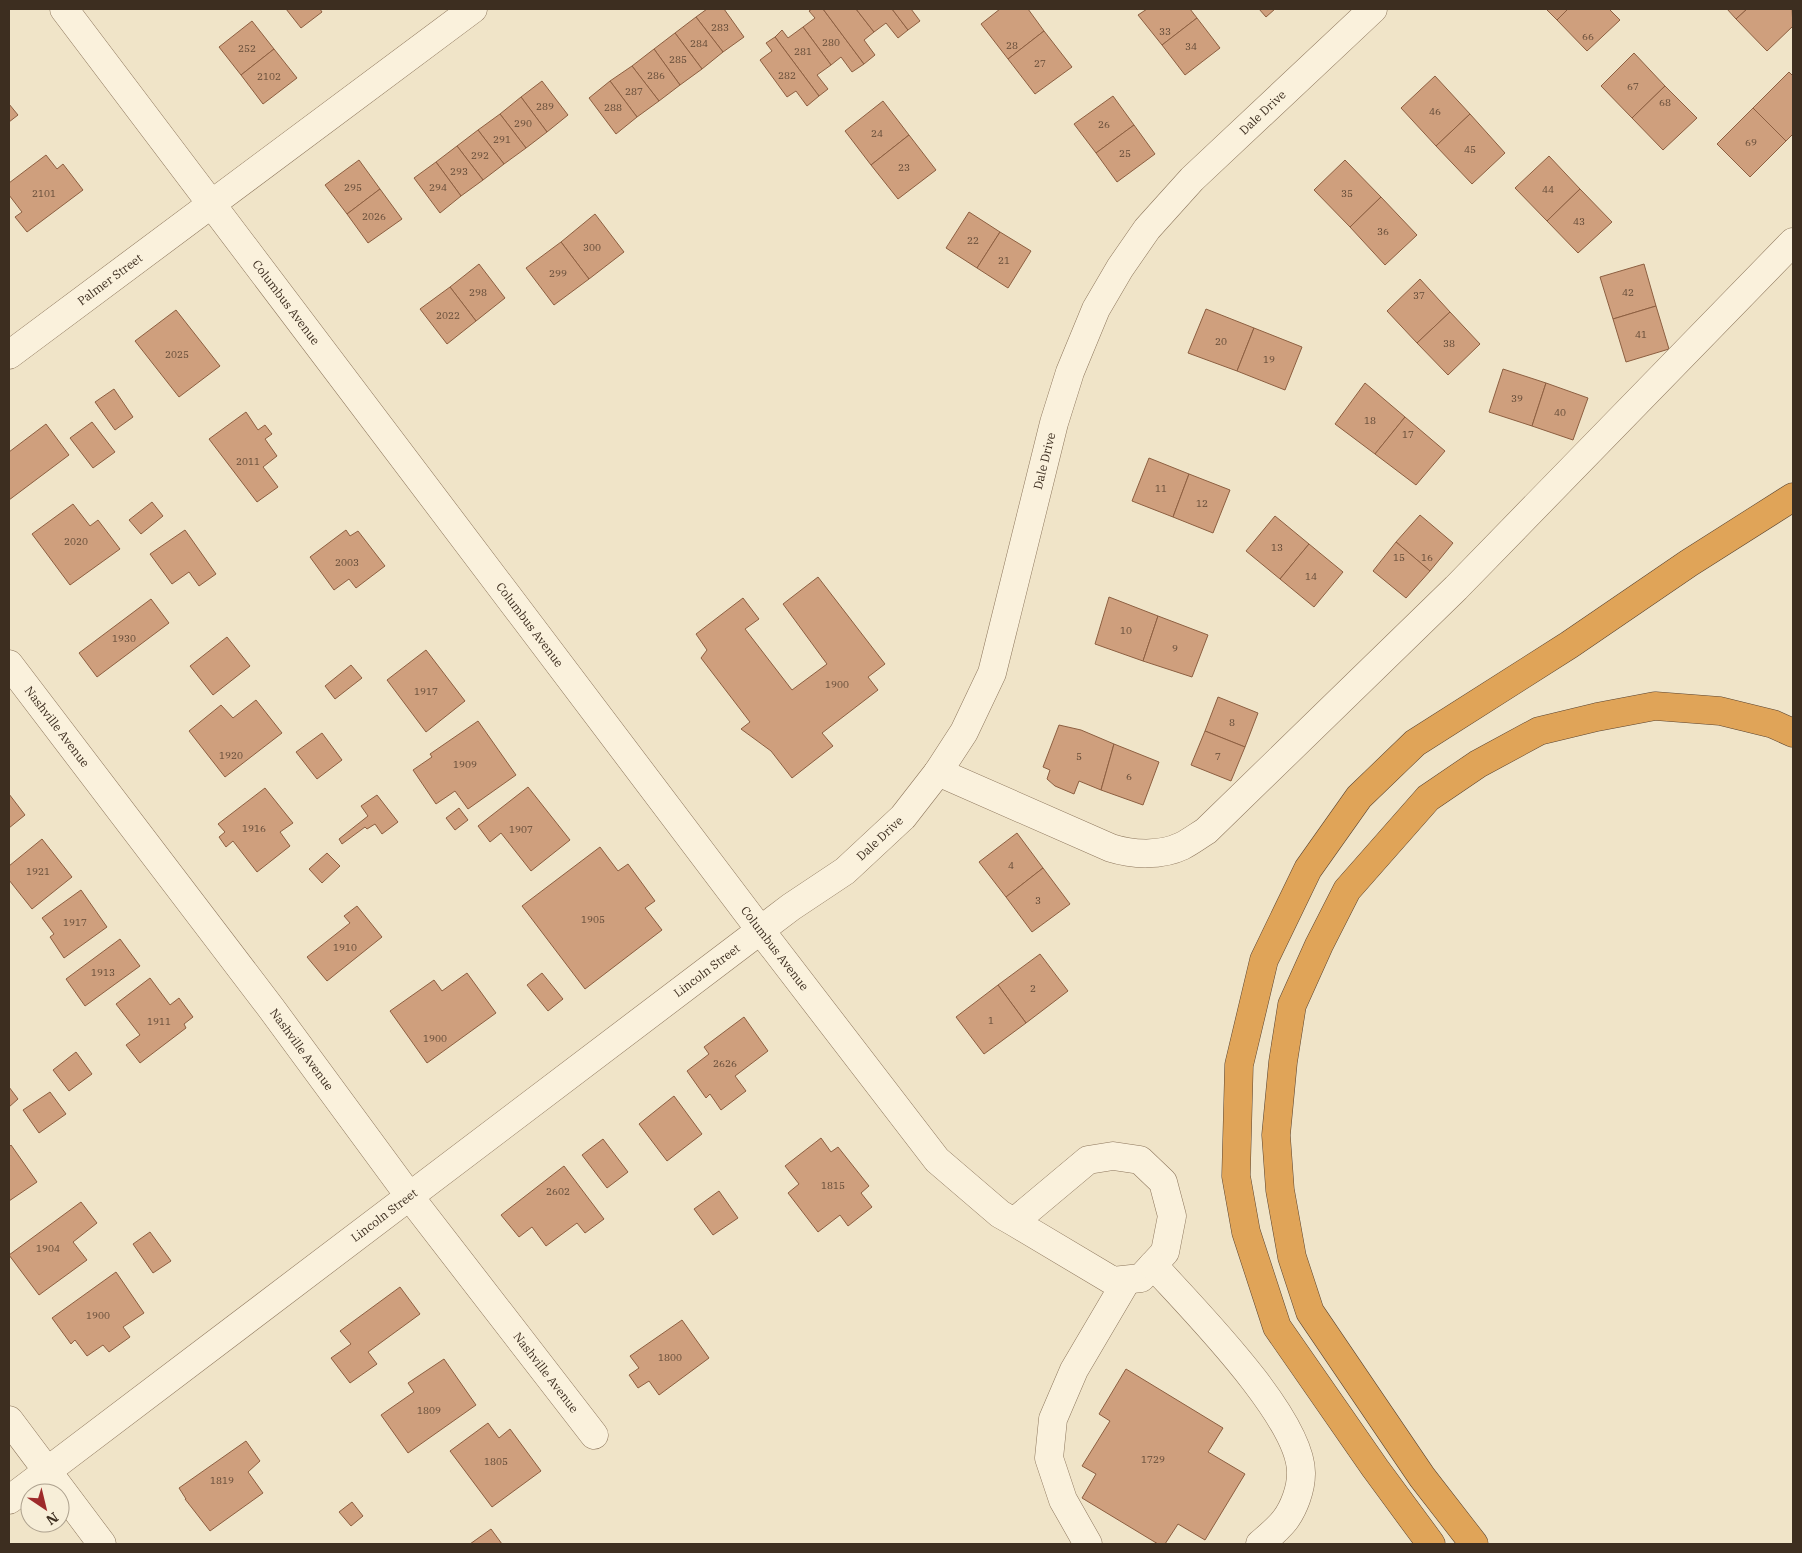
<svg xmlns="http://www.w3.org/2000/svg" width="1802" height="1553" font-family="'IBM Plex Serif',serif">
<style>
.building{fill:#cf9f7d;stroke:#8d5f41}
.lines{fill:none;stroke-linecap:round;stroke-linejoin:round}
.minor-casing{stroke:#8d765c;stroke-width:29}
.highway-casing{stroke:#5b4430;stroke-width:29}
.minor{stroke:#faf1dc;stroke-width:28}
.highway{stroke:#e0a458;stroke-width:28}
.labels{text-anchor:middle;stroke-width:4;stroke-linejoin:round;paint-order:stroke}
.number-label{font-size:10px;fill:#624a37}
.street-label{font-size:12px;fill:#3d2e20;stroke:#f7eed8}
</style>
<rect width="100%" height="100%" fill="#f0e4c8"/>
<g class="building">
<polygon points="286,9 320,9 322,12 301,28"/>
<polygon points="707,9 724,9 744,37 723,52 696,17"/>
<polygon points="812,9 823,9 864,64 852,72 841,57 831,65 803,27 815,18 809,11"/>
<polygon points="823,9 856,9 874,32 864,40 875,55 864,64"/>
<polygon points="856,9 892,9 908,30 898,38 886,23 874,32"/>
<polygon points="892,9 911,9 920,21 908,30"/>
<polygon points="1000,9 1028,9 1044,31 1008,59 981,24"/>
<polygon points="1147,9 1190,9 1197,18 1162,45 1138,15"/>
<polygon points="1259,9 1275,9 1266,17"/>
<polygon points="1546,9 1568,9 1557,20"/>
<polygon points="1568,9 1609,9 1620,20 1587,51 1557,20"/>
<polygon points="1727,9 1747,9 1736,19"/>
<polygon points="1747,9 1792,9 1793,26 1767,51 1736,19"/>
<polygon points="696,17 723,52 702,69 675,33"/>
<polygon points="1197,18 1220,48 1185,75 1162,45"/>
<polygon points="252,21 274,49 241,75 219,47"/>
<polygon points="803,27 831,65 817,75 828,89 819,96 775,37 782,30 788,38"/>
<polygon points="1044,31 1072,67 1035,94 1008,59"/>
<polygon points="675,33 702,69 680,85 654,49"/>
<polygon points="775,37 819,96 807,106 796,91 787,97 760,60 772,51 766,43"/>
<polygon points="274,49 297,78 263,104 241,75"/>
<polygon points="654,49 680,85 659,101 632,66"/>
<polygon points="1634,53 1665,86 1632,118 1601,86"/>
<polygon points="632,66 659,101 637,117 610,81"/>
<polygon points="1789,72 1793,76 1793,134 1786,141 1753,108"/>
<polygon points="1435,76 1470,114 1436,146 1401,108"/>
<polygon points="542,81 568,115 547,132 521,97"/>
<polygon points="610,81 637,117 616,134 589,98"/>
<polygon points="1665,86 1697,118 1663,150 1632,118"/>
<polygon points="1113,96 1134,125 1096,153 1074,124"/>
<polygon points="521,97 547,132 526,148 500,114"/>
<polygon points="883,101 909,135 871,165 845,131"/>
<polygon points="9,104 18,115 9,122"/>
<polygon points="1753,108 1786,141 1750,177 1717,144"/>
<polygon points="500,114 526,148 504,164 478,130"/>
<polygon points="1470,114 1505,153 1472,184 1436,146"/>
<polygon points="1134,125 1155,154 1117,182 1096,153"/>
<polygon points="478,130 504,164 483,180 457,146"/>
<polygon points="909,135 936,170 898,199 871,165"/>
<polygon points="457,146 483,180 461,196 436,162"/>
<polygon points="46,155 57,169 63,164 83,190 27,232 15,217 22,212 9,195 9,183"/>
<polygon points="1549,156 1580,189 1547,221 1515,188"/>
<polygon points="359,160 380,189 347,214 325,185"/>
<polygon points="1345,160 1381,197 1350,227 1314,190"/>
<polygon points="436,162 461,196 440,213 414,178"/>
<polygon points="380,189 402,219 368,243 347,214"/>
<polygon points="1580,189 1612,222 1578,253 1547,221"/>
<polygon points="1381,197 1417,235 1385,265 1350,227"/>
<polygon points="969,212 1000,232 977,268 946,248"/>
<polygon points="595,214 624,252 589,279 561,242"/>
<polygon points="1000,232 1031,251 1008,288 977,268"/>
<polygon points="561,242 589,279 554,305 526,268"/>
<polygon points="479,264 505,298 476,321 450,287"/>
<polygon points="1644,264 1656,306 1613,319 1600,277"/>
<polygon points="1420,279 1450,312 1417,343 1387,311"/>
<polygon points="450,287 476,321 447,344 420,309"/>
<polygon points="1656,306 1669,349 1626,362 1613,319"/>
<polygon points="1206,309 1254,328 1237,371 1188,353"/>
<polygon points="176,310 220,366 179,397 135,341"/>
<polygon points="1450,312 1480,344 1448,375 1417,343"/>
<polygon points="1254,328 1302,347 1285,390 1237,371"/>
<polygon points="1503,369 1546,383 1532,426 1489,412"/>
<polygon points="1365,383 1405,417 1375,454 1335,424"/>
<polygon points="1546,383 1588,398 1573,440 1532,426"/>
<polygon points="114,389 133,417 115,430 95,402"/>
<polygon points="246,412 258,430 265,425 272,434 265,439 277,456 263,467 278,487 257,502 209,439"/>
<polygon points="1405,417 1445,451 1416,485 1375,454"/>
<polygon points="92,422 115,452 93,468 70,438"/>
<polygon points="46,424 69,455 9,500 9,452"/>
<polygon points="1149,458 1189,474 1173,517 1132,501"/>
<polygon points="1189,474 1230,490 1213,533 1173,517"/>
<polygon points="152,502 163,516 141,534 129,520"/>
<polygon points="73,504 90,526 98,520 120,549 70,585 32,534"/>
<polygon points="1420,515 1453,543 1430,571 1396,542"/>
<polygon points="1275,516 1309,544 1280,579 1246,551"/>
<polygon points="185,530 216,574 199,586 189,572 172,584 150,554"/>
<polygon points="346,530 350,536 358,531 385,566 356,588 349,579 334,590 310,557"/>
<polygon points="1396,542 1430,571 1406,598 1373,571"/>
<polygon points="1309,544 1343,572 1314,607 1280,579"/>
<polygon points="818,577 885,664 868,677 878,690 822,733 833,746 792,778 771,751 741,729 750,722 701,658 707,650 696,634 743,598 759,619 745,629 792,690 827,664 783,604"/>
<polygon points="1109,597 1158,616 1143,661 1095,644"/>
<polygon points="151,599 169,623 97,677 79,653"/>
<polygon points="1158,616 1208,635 1192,677 1143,661"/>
<polygon points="227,637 250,666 213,695 190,666"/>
<polygon points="426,650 465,701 426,732 387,680"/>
<polygon points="351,665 362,678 335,699 325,686"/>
<polygon points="1218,697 1258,713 1245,747 1205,731"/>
<polygon points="256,700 282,733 225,777 189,731 221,705 233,718"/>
<polygon points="478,721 516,775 468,809 455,791 436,804 413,770 432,757 430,754"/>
<polygon points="1059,725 1081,730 1114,744 1101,790 1079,781 1074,794 1055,786 1047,779 1050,770 1043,767"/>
<polygon points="1205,731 1245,747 1231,781 1191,765"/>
<polygon points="322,733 342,760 317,779 296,752"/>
<polygon points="1114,744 1159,762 1143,805 1101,790"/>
<polygon points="528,787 570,840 531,871 501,833 490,842 478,826"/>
<polygon points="265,788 293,823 280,832 290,846 257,872 233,841 226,847 219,837 225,832 218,824"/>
<polygon points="9,794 25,815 9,828"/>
<polygon points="377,795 398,822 382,834 375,824 367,829 365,827 342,844 339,839 368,816 361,806"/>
<polygon points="459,808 468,820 455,830 446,818"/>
<polygon points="1017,833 1043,868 1006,897 979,862"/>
<polygon points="42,839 72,877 32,909 9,880 9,866"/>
<polygon points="600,847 618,871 628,864 655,901 645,908 662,930 585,989 522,906"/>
<polygon points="327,853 340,866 322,883 309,869"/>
<polygon points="1043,868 1070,904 1032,932 1006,897"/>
<polygon points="81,890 107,927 64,958 50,937 54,934 42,918"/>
<polygon points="357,906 382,937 327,981 307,957 350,923 344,916"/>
<polygon points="120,939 140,966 85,1006 66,979"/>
<polygon points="1040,954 1068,991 1026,1023 998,985"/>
<polygon points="467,973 496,1013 427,1063 390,1011 434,980 442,991"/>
<polygon points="542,973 563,999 548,1011 527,985"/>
<polygon points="150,978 170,1005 179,998 193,1017 184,1024 186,1028 140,1063 126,1045 140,1035 116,1004"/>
<polygon points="998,985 1026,1023 984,1054 956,1017"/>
<polygon points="744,1017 768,1051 735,1076 746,1091 721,1110 710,1094 706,1098 687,1071 709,1054 704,1047"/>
<polygon points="76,1052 92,1074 69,1091 53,1070"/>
<polygon points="9,1087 18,1099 9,1107"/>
<polygon points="50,1092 66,1114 39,1133 23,1110"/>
<polygon points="674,1096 702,1134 667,1161 639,1124"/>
<polygon points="821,1138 831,1152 838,1147 869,1186 861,1193 872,1207 848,1226 840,1215 818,1232 788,1193 799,1184 785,1166"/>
<polygon points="603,1139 628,1172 607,1188 582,1155"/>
<polygon points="11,1145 37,1182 9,1201 9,1147"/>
<polygon points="564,1166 604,1219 585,1233 577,1223 546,1246 532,1227 519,1237 501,1215"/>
<polygon points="719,1191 738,1218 713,1235 694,1209"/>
<polygon points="81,1202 97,1223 73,1242 87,1260 39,1295 9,1255"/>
<polygon points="150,1232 171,1261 153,1273 133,1244"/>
<polygon points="116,1272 144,1313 123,1327 130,1337 109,1352 103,1345 87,1356 75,1340 71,1344 52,1318"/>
<polygon points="400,1287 420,1314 368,1352 377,1364 350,1383 331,1358 351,1344 340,1331"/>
<polygon points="682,1320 709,1358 659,1395 649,1381 638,1388 629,1375 639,1368 630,1356"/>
<polygon points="444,1359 476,1405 408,1453 381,1415 414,1392 408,1383"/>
<polygon points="1126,1369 1223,1428 1208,1452 1245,1474 1205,1540 1178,1524 1165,1544 1158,1544 1082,1498 1096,1474 1082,1466 1110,1421 1099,1414"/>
<polygon points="488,1423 499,1438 510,1429 541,1471 492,1507 450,1451"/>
<polygon points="246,1441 260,1461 248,1472 263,1493 210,1531 185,1499 186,1499 179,1488"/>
<polygon points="352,1502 363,1516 351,1526 339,1512"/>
<polygon points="491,1529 502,1544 470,1544"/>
</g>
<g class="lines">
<g class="minor-casing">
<g id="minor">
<path id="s1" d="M64 9 761 931 937 1160 1000 1214 1014 1222 1113 1281 1141 1278 1165 1252 1172 1216 1163 1182 1140 1160 1113 1156 1088 1160 1014 1222"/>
<path id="s2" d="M9 355 473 9"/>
<path id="s3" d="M9 664 271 1008 410 1197 594 1435"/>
<path d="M938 772 1111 848C1133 855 1161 856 1182 846 1190 842 1198 836 1206 831L1456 588 1793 242"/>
<path d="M1153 1265C1191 1307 1303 1419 1301 1474 1301 1489 1294 1508 1285 1520 1278 1529 1268 1537 1260 1544"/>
<polyline points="9,1420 102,1544"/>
<path id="s4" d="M9 1500 791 907 845 871 903 817 938 772 964 732 992 673 1054 423 1070 372 1096 309 1120 268 1147 229 1192 179 1373 9"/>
<polyline points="1088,1544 1063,1500 1049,1458 1053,1419 1074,1370 1127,1280"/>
</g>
</g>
<g class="highway-casing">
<g id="highway">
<polyline points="1431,1544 1375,1468 1277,1327 1246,1232 1236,1176 1239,1065 1264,960 1308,869 1359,797 1415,743 1569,645 1689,563 1793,497"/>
<polyline points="1474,1544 1422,1477 1310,1312 1292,1257 1280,1190 1276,1135 1283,1062 1292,1005 1319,945 1347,890 1428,798 1478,764 1539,731 1597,717 1655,706 1720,711 1773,724 1793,733"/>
</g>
</g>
<use href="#minor" class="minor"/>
<use href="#highway" class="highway"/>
</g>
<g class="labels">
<g class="number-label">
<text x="720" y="31">283</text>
<text x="1165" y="35">33</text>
<text x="1588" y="40">66</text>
<text x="831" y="46">280</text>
<text x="699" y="47">284</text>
<text x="1012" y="49">28</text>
<text x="1191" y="50">34</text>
<text x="247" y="52">252</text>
<text x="803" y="55">281</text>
<text x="678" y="63">285</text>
<text x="1040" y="67">27</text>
<text x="656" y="79">286</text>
<text x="787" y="79">282</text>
<text x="269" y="80">2102</text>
<text x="1633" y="90">67</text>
<text x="634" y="95">287</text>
<text x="1665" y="106">68</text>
<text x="545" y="110">289</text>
<text x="613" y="111">288</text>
<text x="1435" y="115">46</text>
<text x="523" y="127">290</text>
<text x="1104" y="128">26</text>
<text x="877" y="137">24</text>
<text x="502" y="143">291</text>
<text x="1751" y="146">69</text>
<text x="1470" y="153">45</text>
<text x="1125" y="157">25</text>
<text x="480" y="159">292</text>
<text x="904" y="171">23</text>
<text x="459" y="175">293</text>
<text x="353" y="191">295</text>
<text x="438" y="191">294</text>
<text x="1548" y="193">44</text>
<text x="44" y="197">2101</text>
<text x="1347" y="197">35</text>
<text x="374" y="220">2026</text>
<text x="1579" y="225">43</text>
<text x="1383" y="235">36</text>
<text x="973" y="244">22</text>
<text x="592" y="251">300</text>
<text x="1004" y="264">21</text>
<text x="558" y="277">299</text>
<text x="478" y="296">298</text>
<text x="1628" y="296">42</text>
<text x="1419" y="299">37</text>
<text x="448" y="319">2022</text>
<text x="1641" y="338">41</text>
<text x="1221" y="345">20</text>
<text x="1449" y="347">38</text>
<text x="177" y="358">2025</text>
<text x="1269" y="363">19</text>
<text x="1517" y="402">39</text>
<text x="1560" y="416">40</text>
<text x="1370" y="424">18</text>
<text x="1408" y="438">17</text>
<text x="248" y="465">2011</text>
<text x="1161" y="492">11</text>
<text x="1202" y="507">12</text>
<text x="76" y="545">2020</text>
<text x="1277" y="551">13</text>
<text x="1399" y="561">15</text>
<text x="1427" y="561">16</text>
<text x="347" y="566">2003</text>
<text x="1311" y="580">14</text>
<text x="1126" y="634">10</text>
<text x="124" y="642">1930</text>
<text x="1175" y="652">9</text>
<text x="837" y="688">1900</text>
<text x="426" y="695">1917</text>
<text x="1232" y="726">8</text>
<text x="231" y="759">1920</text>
<text x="1079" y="760">5</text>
<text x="1218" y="760">7</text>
<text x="465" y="768">1909</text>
<text x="1129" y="780">6</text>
<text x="254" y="832">1916</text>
<text x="521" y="833">1907</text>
<text x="1011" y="869">4</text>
<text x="38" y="875">1921</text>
<text x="1038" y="904">3</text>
<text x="593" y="923">1905</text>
<text x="75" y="926">1917</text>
<text x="345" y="951">1910</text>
<text x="103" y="976">1913</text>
<text x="1033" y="992">2</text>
<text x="991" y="1024">1</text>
<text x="159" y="1025">1911</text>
<text x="435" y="1042">1900</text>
<text x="725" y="1067">2626</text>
<text x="833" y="1189">1815</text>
<text x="558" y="1195">2602</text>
<text x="48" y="1252">1904</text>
<text x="98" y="1319">1900</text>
<text x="670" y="1361">1800</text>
<text x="429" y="1414">1809</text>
<text x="1153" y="1463">1729</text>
<text x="496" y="1465">1805</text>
<text x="222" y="1484">1819</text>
</g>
<g class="street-label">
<text dy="4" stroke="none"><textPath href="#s4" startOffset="1934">Dale Drive</textPath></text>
<text dy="4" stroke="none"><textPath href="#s2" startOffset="126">Palmer Street</textPath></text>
<text dy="4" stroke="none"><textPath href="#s1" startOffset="368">Columbus Avenue</textPath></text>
<text dy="4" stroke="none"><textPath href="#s4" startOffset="1514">Dale Drive</textPath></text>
<text dy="4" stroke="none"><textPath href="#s1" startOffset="772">Columbus Avenue</textPath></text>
<text dy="4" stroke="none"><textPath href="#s3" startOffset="79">Nashville Avenue</textPath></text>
<text dy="4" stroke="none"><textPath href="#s4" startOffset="1094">Dale Drive</textPath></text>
<text dy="4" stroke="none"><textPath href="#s1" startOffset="1178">Columbus Avenue</textPath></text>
<text dy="4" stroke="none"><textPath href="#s4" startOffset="876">Lincoln Street</textPath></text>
<text dy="4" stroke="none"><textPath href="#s3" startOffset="484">Nashville Avenue</textPath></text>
<text dy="4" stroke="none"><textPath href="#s4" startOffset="471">Lincoln Street</textPath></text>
<text dy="4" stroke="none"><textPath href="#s3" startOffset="889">Nashville Avenue</textPath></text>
</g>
</g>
<rect width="1802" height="1553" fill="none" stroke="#3d2e20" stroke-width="20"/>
<g transform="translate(45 1508) rotate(145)"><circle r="24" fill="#f7eed8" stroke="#ada18e"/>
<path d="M0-4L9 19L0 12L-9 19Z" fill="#9e2a2b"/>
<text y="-8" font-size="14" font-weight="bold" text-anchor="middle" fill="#3d2e20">N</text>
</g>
</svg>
